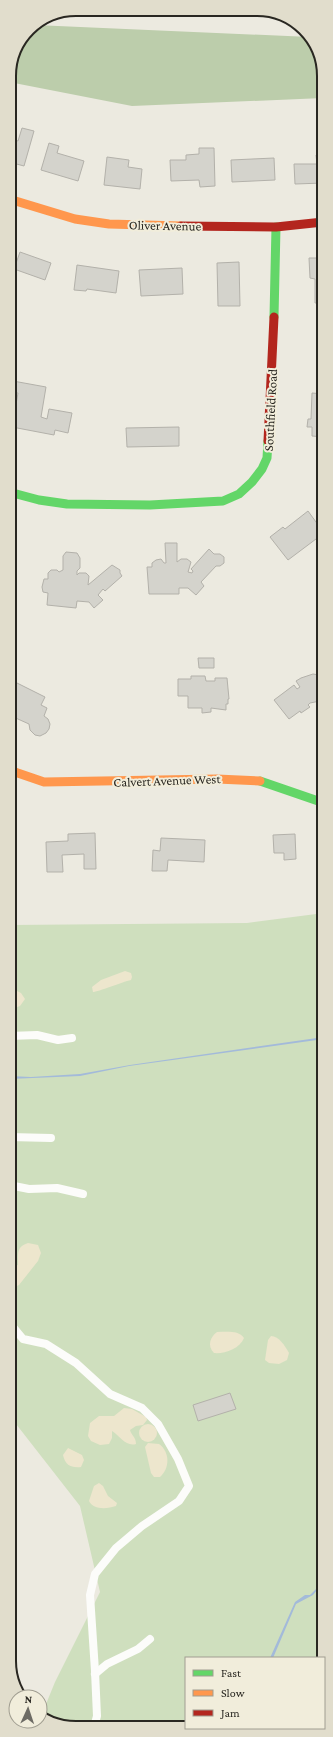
<svg xmlns="http://www.w3.org/2000/svg" width="333" height="1737" font-family="'Crimson Pro',serif">
<style>
.green{fill:#cfdfbe}
.forest{fill:#bccdab}
.sand{fill:#ede6cd}
.water{fill:#a3bada}
.building{fill:#d4d3cc;stroke:#b3b1aa}
.lines{fill:none;stroke-linecap:round;stroke-linejoin:round}
.lane{stroke:#fcfcfa;stroke-width:8}
.fast{stroke:#63d668;stroke-width:9}
.slow{stroke:#ff974d;stroke-width:9}
.jam{stroke:#b3261e;stroke-width:9}
.labels{text-anchor:middle;stroke-width:4;stroke-linejoin:round;paint-order:stroke}
.street-label{font-size:13px;fill:#292721;stroke:#f1eddb}
.rim{fill:none;stroke:#292721;stroke-width:2}
</style>
<rect width="100%" height="100%" fill="#eceae0"/>
<polygon class="green" points="324,913 324,1658 186,1658 186,1727 63,1727 42,1714 55,1682 100,1592 80,1506 9,1415 9,925 247,923"/>
<polygon class="forest" points="35,25 310,37 323,68 323,98 132,106 9,82 9,72 29,29"/>
<g class="sand">
<path d="M125 971 131 973 132 977 131 980C122 982 98 992 93 992L92 987 101 980Z"/>
<polygon points="11,988 21,993 25,999 20,1006 9,1010 9,989"/>
<path d="M28 1243 38 1245 41 1253 38 1261 19 1285 17 1286 9 1282V1262L14 1266 18 1265C18 1254 16 1247 28 1243Z"/>
<path d="M217 1332C226 1332 239 1330 244 1338 240 1349 224 1354 214 1353 207 1346 210 1337 217 1332Z"/>
<path d="M271 1336C279 1336 285 1346 289 1353L287 1360 279 1364 269 1363 265 1360 268 1340Z"/>
<path d="M124 1408 132 1409 146 1417 147 1420 143 1425 136 1426 130 1430C131 1435 136 1437 136 1444 126 1447 120 1436 112 1431V1438L109 1444 100 1445 91 1441 88 1436 90 1423 99 1416H114Z"/>
<circle cx="148" cy="1433" r="9"/>
<path d="M148 1443 159 1444C170 1452 170 1468 160 1477H154L151 1473 145 1447Z"/>
<path d="M68 1448 82 1455 84 1460 81 1467C71 1468 65 1465 63 1455Z"/>
<path d="M99 1483 103 1486 108 1496 117 1503 116 1506C107 1509 93 1510 89 1501L94 1486Z"/>
</g>
<g class="water">
<polygon points="324,1037 324,1039 129,1066 80,1076 9,1079 9,1076 31,1077 80,1074 130,1065"/>
<polygon points="324,1587 324,1589 317,1590 313,1595 296,1604 273,1658 270,1658 295,1602 305,1595 310,1595 317,1588"/>
</g>
<g class="building">
<polygon points="22,128 34,131 24,166 9,162 9,138 18,141"/>
<polygon points="49,143 59,146 57,153 84,161 78,181 41,170"/>
<polygon points="199,148 214,148 215,186 200,187 199,180 171,181 170,160 186,160 186,155 199,154"/>
<polygon points="316,155 323,155 323,183 295,184 294,164 317,164"/>
<polygon points="107,157 129,160 128,167 142,169 140,189 104,185"/>
<polygon points="274,158 275,180 232,182 231,160"/>
<polygon points="20,252 51,263 45,280 14,269"/>
<polygon points="309,258 324,258 324,303 315,303 315,279 310,278"/>
<polygon points="239,262 240,306 218,306 217,263"/>
<polygon points="77,265 119,271 116,293 87,289 86,291 74,290"/>
<polygon points="182,268 183,294 141,296 139,270"/>
<polygon points="13,381 46,387 41,417 47,419 49,409 72,413 68,433 55,430 54,435 12,427 18,393 11,392"/>
<polygon points="312,393 324,394 324,437 312,436 312,427 307,427 308,419 311,419"/>
<polygon points="179,427 179,446 127,447 126,428"/>
<polygon points="308,511 324,533 288,560 270,537 283,527 285,529"/>
<polygon points="165,543 177,543 177,562 181,559 187,559 191,562 188,572 192,573 193,571 191,569 209,549 214,554 220,554 224,557 224,563 220,566 216,566 201,582 204,586 196,595 188,588 179,588 179,594 149,594 147,567 152,567 152,563 156,560 161,559 164,563 166,563"/>
<polygon points="66,552 77,553 80,558 80,568 77,571 77,575 79,573 86,573 89,576 88,585 112,565 120,570 120,573 122,576 105,591 103,589 98,595 103,600 94,608 89,602 77,601 76,608 47,605 48,593 43,592 42,587 44,579 48,579 48,573 51,570 57,570 59,572 63,570 63,556"/>
<polygon points="198,658 214,658 214,668 199,668"/>
<polygon points="313,674 319,675 319,679 324,680 324,706 320,705 320,701 310,703 308,705 310,707 301,713 300,711 289,719 274,700 294,685 297,689 300,687 296,681 301,678"/>
<polygon points="191,676 205,676 206,681 215,681 215,678 227,678 229,699 228,699 228,704 226,704 226,710 211,708 211,712 202,713 202,708 188,708 188,696 178,696 178,679 191,679"/>
<polygon points="9,679 45,697 41,705 47,708 44,716 48,719 50,724 49,729 46,733 40,736 35,735 30,730 29,724 9,715"/>
<polygon points="95,833 96,869 84,869 84,854 62,855 63,872 47,872 46,842 68,841 68,834"/>
<polygon points="295,834 296,859 284,860 284,853 274,853 273,835"/>
<polygon points="161,838 205,840 204,862 168,860 167,871 152,871 153,850 160,851"/>
<polygon points="230,1393 236,1409 198,1421 193,1405"/>
</g>
<g class="lines">
<g class="lane">
<polyline points="9,1036 37,1035 58,1040 72,1038"/>
<polyline points="9,1137 51,1138"/>
<polyline points="9,1185 29,1189 57,1188 83,1194"/>
<polyline points="9,1322 23,1339 46,1344 76,1363 110,1394 142,1408 158,1424 178,1459 189,1486 179,1501 142,1526 116,1548 95,1574 90,1595 95,1671 97,1716 94,1727"/>
<polyline points="95,1674 107,1664 138,1649 150,1639"/>
</g>
<g class="fast">
<polyline points="274,317 276,227"/>
<polyline points="9,492 39,500 67,504 150,505 223,501 239,494 252,482 262,469 267,458 268,441"/>
<polyline points="260,781 324,803"/>
</g>
<g class="slow">
<polyline points="9,199 75,219 109,224 181,226"/>
<polyline points="9,770 44,782 217,779 260,781"/>
</g>
<g class="jam">
<polyline points="181,226 276,227 323,222"/>
<polyline points="268,441 274,317"/>
</g>
</g>
<g class="labels">
<g class="street-label">
<text transform="translate(165 225) rotate(1)" y="5">Oliver Avenue</text>
<text transform="translate(270 410) rotate(-87)" y="5">Southfield Road</text>
<text transform="translate(167 780) rotate(-2)" y="5">Calvert Avenue West</text>
</g>
</g>
<path d="M0 0H333V1737H0ZM76 16H257A60 60 0 0 1 317 76V1661A60 60 0 0 1 257 1721H76A60 60 0 0 1 16 1661V76A60 60 0 0 1 76 16Z" fill="#e1ddcc" fill-rule="evenodd"/>
<path class="rim" d="M76 16H257A60 60 0 0 1 317 76V1661A60 60 0 0 1 257 1721H76A60 60 0 0 1 16 1661V76A60 60 0 0 1 76 16Z"/>
<rect x="185" y="1657" width="140" height="72" fill="#f1eddb" stroke="#a19e91"/>
<rect x="193" y="1670" width="20" height="6" fill="#63d668" stroke="#a19e91"/>
<text x="221" y="1677" font-size="12" fill="#292721">Fast</text>
<rect x="193" y="1690" width="20" height="6" fill="#ff974d" stroke="#a19e91"/>
<text x="221" y="1697" font-size="12" fill="#292721">Slow</text>
<rect x="193" y="1710" width="20" height="6" fill="#b3261e" stroke="#a19e91"/>
<text x="221" y="1717" font-size="12" fill="#292721">Jam</text>
<g transform="translate(28 1709) rotate(3)"><circle r="19" fill="#f1eddb" stroke="#a19e91"/>
<path d="M0-3L7 15L0 10L-7 15Z" fill="#6d6b64"/>
<text y="-6" font-size="11" font-weight="bold" text-anchor="middle" fill="#292721">N</text>
</g>
</svg>
